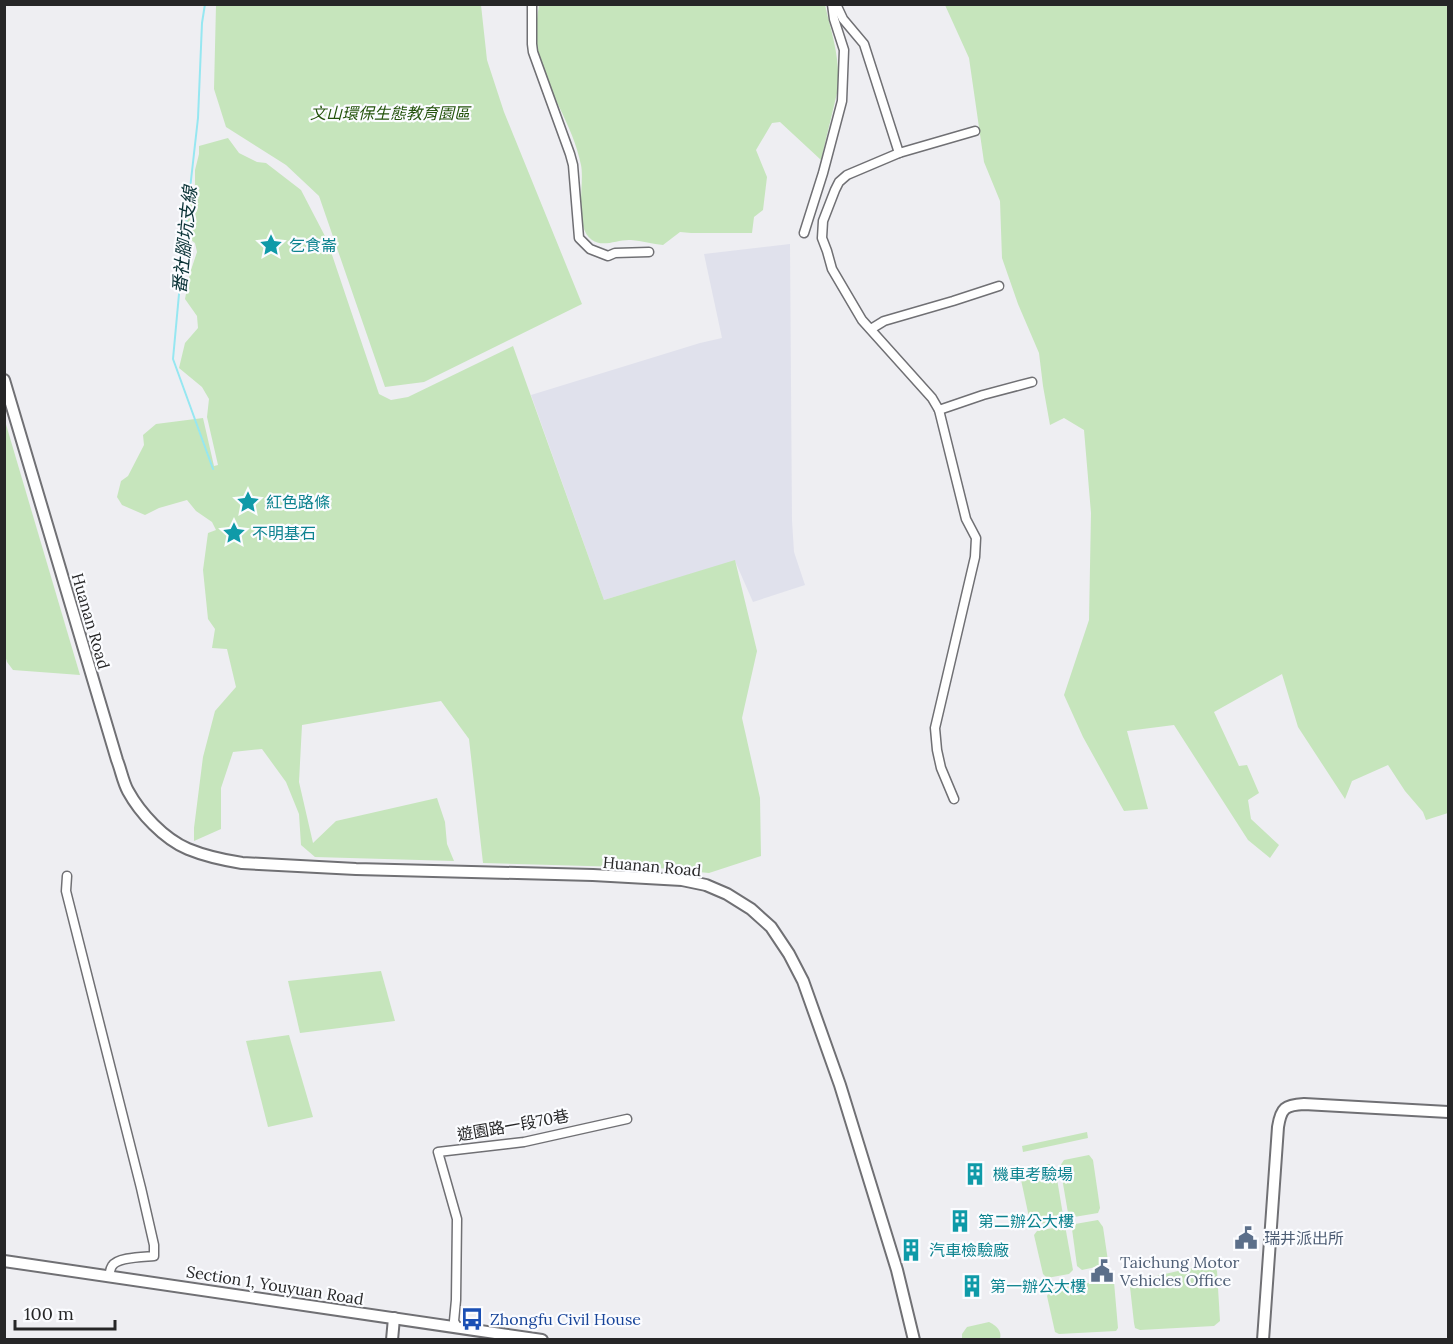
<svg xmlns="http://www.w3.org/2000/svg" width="1453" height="1344" font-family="Lora,'Noto Sans TC',serif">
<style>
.built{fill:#e0e1ec}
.green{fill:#c6e5bc}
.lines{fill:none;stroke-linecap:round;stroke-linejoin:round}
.stream{stroke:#96e7f1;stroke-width:2}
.minor-casing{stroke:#707074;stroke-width:11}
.tertiary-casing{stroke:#707074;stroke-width:14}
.minor{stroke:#fff;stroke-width:8}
.tertiary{stroke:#fff;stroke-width:10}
.labels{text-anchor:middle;stroke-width:4.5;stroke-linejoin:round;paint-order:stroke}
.park-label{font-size:16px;font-style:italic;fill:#23520b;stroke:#fbfcff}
.culture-label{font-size:16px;fill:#0d838f;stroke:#fbfcff;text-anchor:start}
.street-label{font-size:16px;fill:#262627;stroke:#fbfcff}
.service-label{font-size:16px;fill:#4e5e75;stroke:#fbfcff;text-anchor:start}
.transit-label{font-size:16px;fill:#164399;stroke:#fbfcff;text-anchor:start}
.water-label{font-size:18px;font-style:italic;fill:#093236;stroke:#fbfcff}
</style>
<rect width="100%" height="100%" fill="#eeeef2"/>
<polygon class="built" points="790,244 792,521 794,552 805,585 753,602 735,561 604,600 531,395 700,343 722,338 704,254"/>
<g class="green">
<polygon points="216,5 481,5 487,60 504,112 582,304 424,382 385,387 319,196 286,165 226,127 214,89"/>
<path d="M539 5H825C832 35 840 56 838 89L821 160 780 122 772 123 756 150 767 177 763 210 754 217 752 233H691L680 232 663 245C653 244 642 241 631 240 618 239 603 248 592 240 573 226 585 185 581 165 573 124 546 90 537 50 534 35 537 19 539 5Z"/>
<polygon points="945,5 1448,5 1448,813 1426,820 1423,812 1405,791 1388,765 1352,781 1345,799 1298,727 1282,674 1214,712 1239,766 1247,765 1259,793 1248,800 1251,819 1279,845 1270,858 1248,840 1174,725 1127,731 1148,809 1124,811 1083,737 1064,695 1089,620 1091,513 1084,430 1064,418 1050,425 1043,386 1039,353 1018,304 1002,258 1000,201 984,162 969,58"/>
<polygon points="228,138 239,153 257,162 266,163 301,190 327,240 379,394 391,400 408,397 513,346 604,600 735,560 757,651 742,718 760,798 761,856 709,873 658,868 483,863 469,739 441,701 302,725 299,782 313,843 336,821 437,798 445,822 447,844 454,861 315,857 301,845 299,814 286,782 262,749 233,752 221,788 221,829 194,841 194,828 203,757 215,711 236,687 227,649 212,648 215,629 208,619 203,570 208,533 216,530 212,522 196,511 187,500 159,508 145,515 122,505 117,497 121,481 128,476 144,445 143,435 156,424 203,418 214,466 218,465 207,417 209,399 202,387 179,368 185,343 198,328 197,316 185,299 190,273 197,252 195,243 183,234 179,223 192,201 195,186 195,170 199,154 199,146"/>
<polygon points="5,421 80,675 13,670 7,662 5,655"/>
<polygon points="381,971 395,1021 300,1033 288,981"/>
<polygon points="289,1035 313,1117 268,1127 246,1041"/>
<polygon points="1087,1132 1088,1138 1023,1152 1022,1146"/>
<polygon points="1089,1155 1093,1160 1100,1208 1098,1213 1074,1217 1068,1213 1060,1166 1064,1160"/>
<polygon points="1049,1164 1055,1167 1063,1215 1059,1220 1035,1225 1030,1222 1020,1175 1023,1170"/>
<polygon points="1098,1220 1103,1227 1108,1261 1105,1265 1082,1270 1077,1266 1072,1229 1075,1224"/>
<polygon points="1064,1226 1066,1231 1073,1270 1069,1274 1047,1278 1043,1274 1034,1235 1037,1231"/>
<polygon points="1209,1264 1214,1266 1217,1271 1220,1321 1214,1326 1140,1330 1135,1328 1134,1323 1130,1287 1131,1283 1134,1281"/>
<polygon points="1109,1280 1114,1282 1118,1328 1116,1331 1059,1334 1055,1332 1047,1296 1050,1290 1060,1287"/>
<path d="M989 1322C997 1326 1002 1331 1000 1339H962V1334L967 1327Z"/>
</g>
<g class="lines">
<polyline class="stream" points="205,4 202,23 198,118 183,251 173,359 213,469"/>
<g class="minor-casing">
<g id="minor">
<polyline points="532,4 532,44 533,52 570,154 573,165 579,238 590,249 608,256 615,253 649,252"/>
<polyline points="836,4 843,19 864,44 899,153"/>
<polyline points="804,233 823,173 842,101 844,50 834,19 832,4"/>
<polyline points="871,329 884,321 953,301 999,286"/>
<polyline points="939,410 983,395 1032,382"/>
<polyline points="954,799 941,768 937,750 935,728 975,557 976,538 966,519 939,410 932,398 862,320 832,269 827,251 822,238 823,221 835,190 839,182 847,175 899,153 975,131"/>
<path d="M67 876 66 891 141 1188 154 1245V1256C144 1257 117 1257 112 1266 110 1269 110 1273 109 1276"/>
<polyline points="457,1327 454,1321 456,1300 457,1219 438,1152 524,1142 627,1119"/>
</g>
</g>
<g class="tertiary-casing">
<g id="tertiary">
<path d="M4 380 117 760C121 770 123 782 128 791 140 813 164 839 188 849 205 856 223 860 242 863L356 869 593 875 682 880 706 885 727 894 751 909 771 927 789 954 803 981 840 1085 897 1270 914 1340"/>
<polyline points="4,1261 542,1340"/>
<polyline points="392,1340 394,1318"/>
<path d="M1263 1340 1278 1127C1281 1108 1285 1105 1304 1104L1448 1112"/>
</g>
</g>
<use href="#minor" class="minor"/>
<use href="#tertiary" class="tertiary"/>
</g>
<defs>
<g id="sight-bare" transform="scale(1.8)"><path d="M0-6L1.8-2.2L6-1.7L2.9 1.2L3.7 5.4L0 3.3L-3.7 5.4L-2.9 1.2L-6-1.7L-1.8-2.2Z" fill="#0f9aa8" stroke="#fbfcff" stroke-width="2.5" paint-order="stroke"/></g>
<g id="building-bare" transform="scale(1.8)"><path d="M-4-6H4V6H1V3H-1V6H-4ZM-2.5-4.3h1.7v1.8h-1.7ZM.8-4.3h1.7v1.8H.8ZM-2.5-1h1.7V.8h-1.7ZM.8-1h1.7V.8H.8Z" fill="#0f9aa8" stroke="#fbfcff" stroke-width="2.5" paint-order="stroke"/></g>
<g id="civic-bare" transform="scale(1.8)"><path d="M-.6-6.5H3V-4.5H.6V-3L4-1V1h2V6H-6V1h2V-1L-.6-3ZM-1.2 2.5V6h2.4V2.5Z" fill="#5c6f8a" stroke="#fbfcff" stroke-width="2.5" paint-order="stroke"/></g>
<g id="bus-bare" transform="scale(1.8)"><path d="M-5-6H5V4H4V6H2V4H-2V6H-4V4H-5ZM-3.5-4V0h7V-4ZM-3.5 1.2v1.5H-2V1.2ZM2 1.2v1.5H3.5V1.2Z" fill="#1a4fb4" stroke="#fbfcff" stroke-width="2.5" paint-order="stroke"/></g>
</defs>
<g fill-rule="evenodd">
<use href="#sight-bare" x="271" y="245"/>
<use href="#sight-bare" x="248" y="502"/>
<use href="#sight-bare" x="234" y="533"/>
<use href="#building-bare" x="975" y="1174"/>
<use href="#building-bare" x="960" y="1221"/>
<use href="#civic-bare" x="1246" y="1238"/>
<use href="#building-bare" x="911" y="1250"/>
<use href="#civic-bare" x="1102" y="1271"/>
<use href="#building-bare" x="972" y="1286"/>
<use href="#bus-bare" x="472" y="1319"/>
</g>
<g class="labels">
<g class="park-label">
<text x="390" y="119">文山環保生態教育園區</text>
</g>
<g class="culture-label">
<text x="289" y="251">乞食崙</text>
<text x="266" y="508">紅色路條</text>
<text x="252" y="539">不明基石</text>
<text x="993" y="1180">機車考驗場</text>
<text x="978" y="1227">第二辦公大樓</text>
<text x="929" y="1256">汽車檢驗廠</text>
<text x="990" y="1292">第一辦公大樓</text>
</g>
<g class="street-label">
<text transform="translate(91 621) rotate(74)" y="6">Huanan Road</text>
<text transform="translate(652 866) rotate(5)" y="6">Huanan Road</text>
<text transform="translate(513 1125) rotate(-10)" y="6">遊園路一段70巷</text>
<text transform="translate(275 1285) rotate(9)" y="6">Section 1, Youyuan Road</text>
</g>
<g class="service-label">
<text x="1264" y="1244">瑞井派出所</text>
<text x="1120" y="1268">Taichung Motor<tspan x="1120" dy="18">Vehicles Office</tspan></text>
</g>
<g class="transit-label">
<text x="490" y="1325">Zhongfu Civil House</text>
</g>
<g class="water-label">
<text transform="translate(185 240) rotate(-84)" y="6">番社腳坑支線</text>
</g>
</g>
<rect width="1453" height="1344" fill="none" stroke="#262627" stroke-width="12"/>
<path d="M15 1320v9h100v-9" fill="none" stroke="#262627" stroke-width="3"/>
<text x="24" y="1320" font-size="18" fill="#262627" stroke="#fbfcff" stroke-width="4.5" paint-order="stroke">100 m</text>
</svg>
